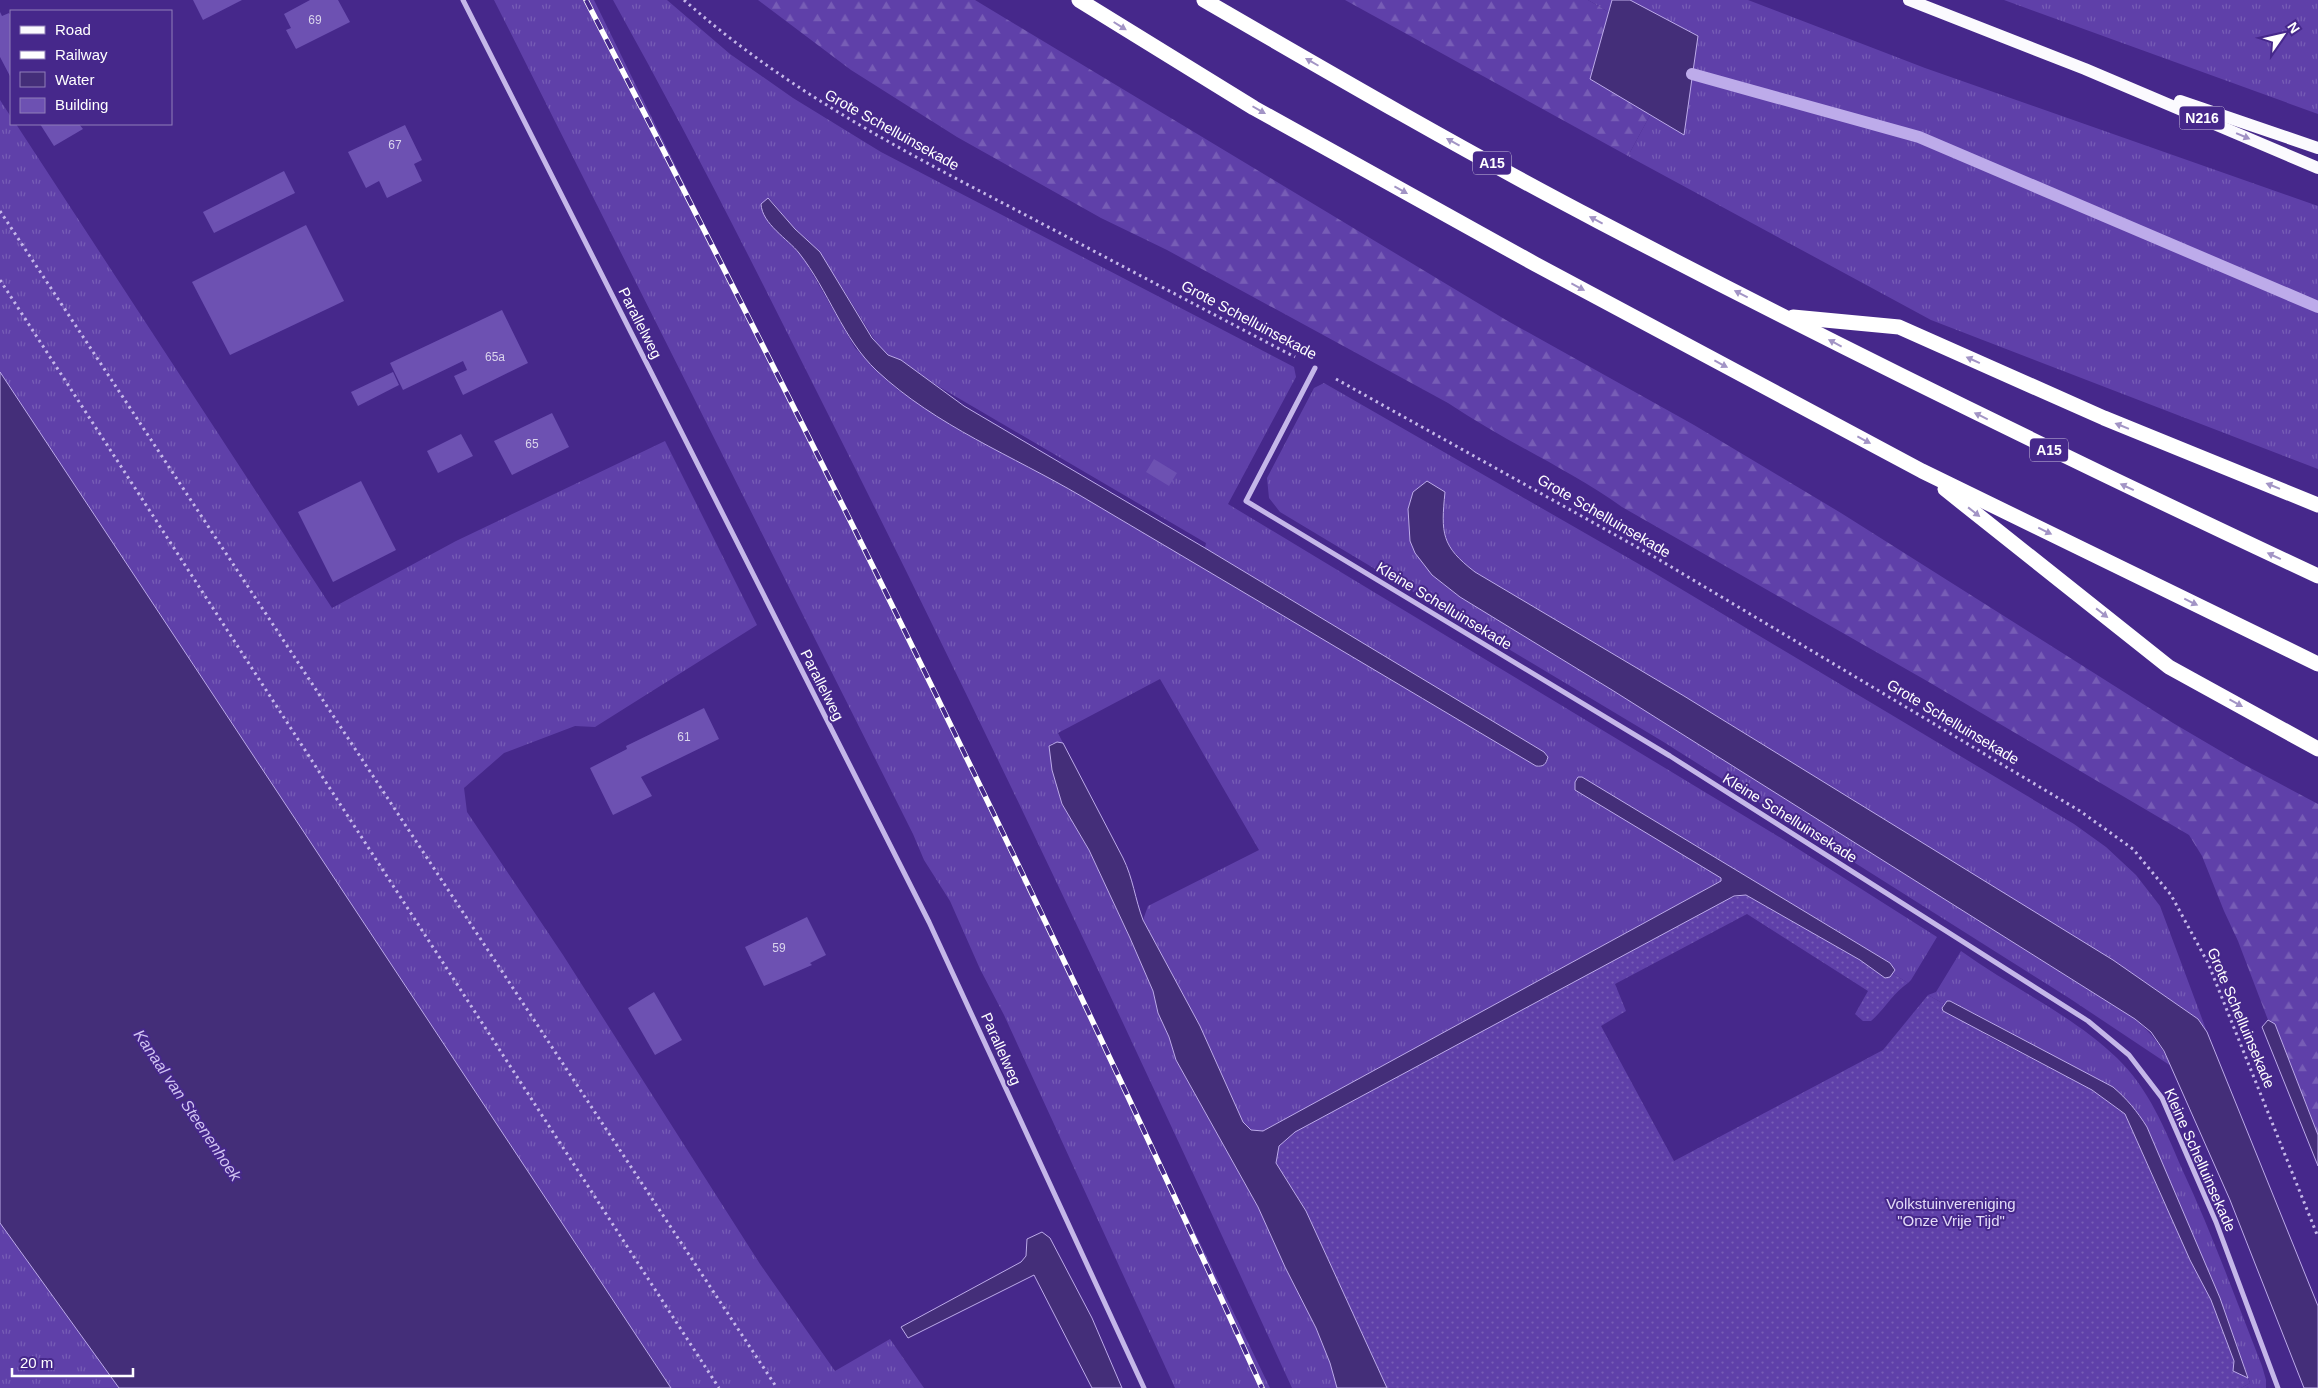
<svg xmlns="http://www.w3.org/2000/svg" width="2318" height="1388" font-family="Helvetica,sans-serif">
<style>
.grass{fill:url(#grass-tufts);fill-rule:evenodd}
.forest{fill:url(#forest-firs)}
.garden{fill:url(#garden-dots)}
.water{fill:#442e79;stroke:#bdabea}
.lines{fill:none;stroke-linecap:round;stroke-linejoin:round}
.stream{stroke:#bdabea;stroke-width:12}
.building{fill:#6d51b2}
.path{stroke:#c5b7e9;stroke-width:3;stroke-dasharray:2.5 4;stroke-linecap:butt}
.street{stroke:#c5b7e9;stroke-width:5}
.primary{stroke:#fbfafe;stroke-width:12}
.highway{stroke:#fff;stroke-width:15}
.rail-casing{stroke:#fff;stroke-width:5.5}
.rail{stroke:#46288b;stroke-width:4;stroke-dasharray:11;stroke-linecap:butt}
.oneway{fill:#a294c5}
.oneway2{fill:#a091c4}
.labels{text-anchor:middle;stroke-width:4;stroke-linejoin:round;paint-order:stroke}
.number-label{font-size:12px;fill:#dad4ec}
.shield{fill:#46288b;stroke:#c8bedc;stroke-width:1}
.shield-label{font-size:14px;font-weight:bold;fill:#fff}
.street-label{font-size:15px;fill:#fff;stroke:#46288b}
.park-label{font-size:15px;fill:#e3dbf7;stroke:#46288b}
.water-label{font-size:16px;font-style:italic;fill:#d0c3f1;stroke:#46288b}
</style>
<defs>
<pattern id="grass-tufts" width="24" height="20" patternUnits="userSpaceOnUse" patternTransform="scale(1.25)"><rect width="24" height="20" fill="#5f40a9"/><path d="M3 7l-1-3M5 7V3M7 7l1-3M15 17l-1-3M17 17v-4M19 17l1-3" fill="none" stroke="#775db6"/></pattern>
<pattern id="forest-firs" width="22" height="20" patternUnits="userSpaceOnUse" patternTransform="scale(1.25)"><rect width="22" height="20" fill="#5f40a9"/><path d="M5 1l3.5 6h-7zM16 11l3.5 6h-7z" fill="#775db6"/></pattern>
<pattern id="garden-dots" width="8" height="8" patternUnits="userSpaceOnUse" patternTransform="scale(1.25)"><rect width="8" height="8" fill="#5f40a9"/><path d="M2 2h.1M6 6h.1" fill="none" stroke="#775db6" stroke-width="1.8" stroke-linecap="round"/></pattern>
</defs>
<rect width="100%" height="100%" fill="#46288b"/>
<g class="grass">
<polygon points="494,0 594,0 947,718 1270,1388 1175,1388 1004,1015 980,969 950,901 924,860 913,834"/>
<path d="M613 0H667L730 54 793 98 881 152 1294 367 1296 377 1228 504 1781 838 1937 937 1911 980 1908 983 1892 973 1895 970 1890 963 1582 777 1576 779 1722 878 1721 881 1263 1131 1251 1130 1243 1122 1200 1026 1143 920 1148 906 1259 850 1160 679 1058 733 1063 743H1052L1049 746 1062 804 1089 850 1130 938 1153 991 1158 1013 1169 1037 1176 1060 1258 1207 1285 1267 1316 1328 1330 1363 1337 1388H1292C1152 1082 1009 777 859 476 779 316 700 156 613 0ZM769 198 795 229 820 252 879 347 888 355 901 360 936 385 1206 543 1205 548 1544 752 1541 767 1536 766 1067 487 964 433 898 390 855 348Z"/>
<polygon points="1588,0 1748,0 1925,68 2318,206 2318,469 1931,320 1628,156 1661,95 1663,44"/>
<polygon points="2004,0 2318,0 2318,114"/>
<polygon points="0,100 11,117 11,124 16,124 332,608 456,541 665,441 757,625 595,727 575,726 504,753 464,788 467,812 563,955 760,1264 835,1371 890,1339 924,1388 671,1388 0,372"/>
<path d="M1324 383 1651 571 2074 824 2106 847 2136 875 2160 906 2207 1032 2198 1019 2113 960 1684 696 1475 572C1441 545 1442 533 1445 491L1432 575 1460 597 1612 690 2135 1019C2151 1033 2162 1046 2171 1066L2069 998 1662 741 1280 512 1269 498 1267 478 1314 388Z"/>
<path d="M1961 951C2012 988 2071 1014 2117 1058 2149 1089 2165 1129 2182 1169 2212 1233 2236 1300 2262 1366L2266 1380V1388H2241L2250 1383 2220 1298 2147 1127C2137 1111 2127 1099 2112 1087L1951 1001 1944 1004 1928 995 1936 992Z"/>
<polygon points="0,1223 119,1388 0,1388"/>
</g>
<g class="forest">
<path d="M758 0H975L1506 320 1694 425 1841 513 2173 723 2241 763 2318 804V1135L2275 1024 2268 1020 2238 941 2224 911 2202 856 2189 835 1927 681 1622 507C1567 468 1504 441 1448 403L1167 250 1101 218 957 137 851 70Z"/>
<polygon points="1345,0 1588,0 1663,44 1661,95 1628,156"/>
</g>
<path class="garden" d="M1746 895 1860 960 1885 978 1890 977 1892 973 1908 983C1893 993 1885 1009 1871 1021H1863L1855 1014 1868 991 1747 914 1615 984 1626 1011 1601 1026 1674 1161 1883 1050 1928 995 1944 1004 1942 1008 1990 1037 2092 1090 2125 1114 2162 1198 2211 1300 2234 1361V1371L2248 1378 2250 1383 2241 1388H1387L1306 1211 1276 1163 1279 1146 1295 1132 1725 899Z"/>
<g class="water">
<polygon points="1612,0 1630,0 1698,36 1684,135 1590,79"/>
<path d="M768 198 795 229 820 252 872 338 888 355 901 360 964 406 1205 548 1544 752 1548 757C1546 764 1544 767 1536 766 1385 676 1233 586 1081 496 1013 456 936 426 877 371 842 338 829 291 799 253 788 239 762 224 761 204Z"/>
<polygon points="0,372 671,1388 119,1388 0,1223"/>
<path d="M1427 481 1445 492C1441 533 1441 546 1475 572L1684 696 2113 960 2198 1019 2207 1032 2318 1306V1388H2304L2230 1200 2164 1051 2151 1032 2135 1019 1612 690 1460 597 1432 575 1415 553 1410 541 1408 509 1413 492Z"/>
<path d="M1057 742 1063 743 1123 858C1133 878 1135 899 1143 920L1200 1026 1243 1122 1251 1130 1263 1131 1721 881V878L1575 790V782L1578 777H1582L1890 963 1895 970 1890 977 1885 978 1860 960 1746 895 1734 896 1295 1132 1279 1146 1276 1163 1306 1211 1387 1388H1337L1330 1363 1316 1328 1285 1267 1258 1207 1176 1060 1169 1037 1158 1013 1153 991 1130 938 1089 850 1062 804 1052 770 1049 746Z"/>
<path d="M1947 1001H1950L2113 1087C2127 1099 2137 1111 2147 1127L2220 1298 2248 1378 2233 1371 2234 1361 2211 1300 2190 1260 2125 1114 2092 1090 1943 1011 1942 1008Z"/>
<polygon points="2268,1020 2275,1024 2318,1135 2318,1166 2262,1027"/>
<polygon points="1042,1232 1050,1238 1092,1318 1122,1388 1092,1388 1034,1275 908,1338 901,1327 1021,1262 1026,1256 1027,1239"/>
</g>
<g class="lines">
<polyline class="stream" points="1692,74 1919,137 2318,307"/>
</g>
<g class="building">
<polygon points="193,0 242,0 203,20"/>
<polygon points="310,0 338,0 350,22 296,49 286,30 291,28 284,14"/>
<polygon points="0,12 2,16 9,13 11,16 11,78 0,57"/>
<polygon points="40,124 79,124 83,129 54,146"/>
<polygon points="405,125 422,160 414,164 422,181 387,198 379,181 366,188 348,152"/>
<polygon points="284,171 295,193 214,233 203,212"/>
<polygon points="306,225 344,301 230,355 192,282"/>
<polygon points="502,310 528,363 463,395 454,376 467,370 463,361 403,390 390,363"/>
<polygon points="393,372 399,385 358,406 351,392"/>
<polygon points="552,413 569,447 512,475 494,441"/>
<polygon points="461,434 473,456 438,473 427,451"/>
<polygon points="1154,459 1177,473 1169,486 1146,472"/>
<polygon points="361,481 396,550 333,582 298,512"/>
<polygon points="704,708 719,739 641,777 652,796 613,815 590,768 627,749 626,746"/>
<polygon points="807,917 826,955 810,963 812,965 764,986 745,947"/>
<polygon points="654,992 682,1040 655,1055 628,1008"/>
</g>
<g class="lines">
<g class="path">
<path d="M684 0C786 90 899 149 1018 211 1111 260 1203 309 1295 357"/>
<polyline points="0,211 777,1388"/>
<polyline points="0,280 719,1388"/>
<polyline points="1336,379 1653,556 2080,811 2133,849 2171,895 2208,963 2318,1237"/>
</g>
<g class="street">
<polyline points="463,0 929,922 1144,1388"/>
<polyline points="1315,368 1246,501 1670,756 2088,1021 2129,1055 2162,1098 2216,1222 2278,1388"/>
</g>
<g class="primary">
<polyline points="1909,0 2085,69 2318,168"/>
<polyline points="2180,101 2318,148"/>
</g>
<g class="highway">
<polyline points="1079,0 1254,108 1535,264 1922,471 2318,664"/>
<path d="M1204 0C1335 76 1466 152 1600 222 1837 346 2076 463 2318 576"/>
<polyline points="1793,317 1899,327 2104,418 2318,505"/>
<polyline points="1945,489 2169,667 2318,749"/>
</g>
<g class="rail-casing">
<path id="rail" d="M586 0C823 457 1050 919 1262 1388"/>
</g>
<use href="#rail" class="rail"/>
</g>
<defs><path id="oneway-solid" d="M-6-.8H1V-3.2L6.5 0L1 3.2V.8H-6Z" transform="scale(1.25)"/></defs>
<g class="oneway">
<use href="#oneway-solid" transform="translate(1120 26) rotate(32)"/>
<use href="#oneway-solid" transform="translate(1312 62) rotate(-150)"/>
<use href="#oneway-solid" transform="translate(1259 110) rotate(30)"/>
<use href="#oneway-solid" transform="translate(1453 142) rotate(-151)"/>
<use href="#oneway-solid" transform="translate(1401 190) rotate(29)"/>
<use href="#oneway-solid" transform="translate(1596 220) rotate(-152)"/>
<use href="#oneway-solid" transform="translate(1578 287) rotate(28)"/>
<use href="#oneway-solid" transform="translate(1741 294) rotate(-153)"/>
<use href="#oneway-solid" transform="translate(1835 343) rotate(-152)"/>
<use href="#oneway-solid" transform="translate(1973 360) rotate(-156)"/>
<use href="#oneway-solid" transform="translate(1721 364) rotate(28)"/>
<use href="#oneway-solid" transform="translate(1981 416) rotate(-154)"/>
<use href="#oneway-solid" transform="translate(2122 426) rotate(-158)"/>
<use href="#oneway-solid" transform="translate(1864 440) rotate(28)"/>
<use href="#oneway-solid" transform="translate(2273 486) rotate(-158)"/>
<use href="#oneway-solid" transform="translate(2127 487) rotate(-155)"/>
<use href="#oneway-solid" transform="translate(1974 512) rotate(38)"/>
<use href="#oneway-solid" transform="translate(2045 531) rotate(26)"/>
<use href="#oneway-solid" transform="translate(2274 556) rotate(-155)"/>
<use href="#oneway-solid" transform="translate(2191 602) rotate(26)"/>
<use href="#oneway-solid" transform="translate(2102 613) rotate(38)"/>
<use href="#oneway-solid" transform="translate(2236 703) rotate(29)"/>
</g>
<use class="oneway2" href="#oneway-solid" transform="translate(2243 136) rotate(23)"/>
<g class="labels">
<g class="number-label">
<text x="315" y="24">69</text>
<text x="395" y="149">67</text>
<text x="495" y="361">65a</text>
<text x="532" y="448">65</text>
<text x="684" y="741">61</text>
<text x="779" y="952">59</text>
</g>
<g class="shield">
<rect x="2179.5" y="106.5" width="45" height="23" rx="4"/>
<rect x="1473" y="151.5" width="38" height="23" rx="4"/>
<rect x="2030" y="438.5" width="38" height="23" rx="4"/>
</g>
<g class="shield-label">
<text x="2202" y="123">N216</text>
<text x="1492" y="168">A15</text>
<text x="2049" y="455">A15</text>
</g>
<g class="street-label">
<text transform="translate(892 130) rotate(29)" y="5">Grote Schelluinsekade</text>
<text transform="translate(1249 320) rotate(28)" y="5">Grote Schelluinsekade</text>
<text transform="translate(640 323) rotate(63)" y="5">Parallelweg</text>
<text transform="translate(1604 516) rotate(30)" y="5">Grote Schelluinsekade</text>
<text transform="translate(1444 606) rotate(31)" y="5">Kleine Schelluinsekade</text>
<text transform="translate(822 685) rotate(63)" y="5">Parallelweg</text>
<text transform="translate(1953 722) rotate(31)" y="5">Grote Schelluinsekade</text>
<text transform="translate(1790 818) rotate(32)" y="5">Kleine Schelluinsekade</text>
<text transform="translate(2241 1018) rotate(67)" y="5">Grote Schelluinsekade</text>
<text transform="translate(1001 1049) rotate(66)" y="5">Parallelweg</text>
<text transform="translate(2200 1160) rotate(66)" y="5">Kleine Schelluinsekade</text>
</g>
<g class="park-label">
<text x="1951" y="1209">Volkstuinvereniging<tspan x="1951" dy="17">"Onze Vrije Tijd"</tspan></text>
</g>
<g class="water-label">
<text transform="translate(188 1105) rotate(56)" y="6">Kanaal van Steenenhoek</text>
</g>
</g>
<rect x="10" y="10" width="162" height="115" fill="#46288b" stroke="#907eb9"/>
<rect x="20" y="26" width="25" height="8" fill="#fbfafe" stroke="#907eb9"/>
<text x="55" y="35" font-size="15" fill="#ffffff">Road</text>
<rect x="20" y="51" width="25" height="8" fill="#ffffff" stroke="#907eb9"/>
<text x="55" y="60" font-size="15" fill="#ffffff">Railway</text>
<rect x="20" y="72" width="25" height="15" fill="#442e79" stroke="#907eb9"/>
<text x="55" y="85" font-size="15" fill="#ffffff">Water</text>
<rect x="20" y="98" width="25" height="15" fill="#6d51b2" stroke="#907eb9"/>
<text x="55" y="110" font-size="15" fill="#ffffff">Building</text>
<g transform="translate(2283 35) rotate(56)" stroke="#46288b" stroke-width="4" paint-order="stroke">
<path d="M0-4L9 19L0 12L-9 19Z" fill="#ffffff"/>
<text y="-8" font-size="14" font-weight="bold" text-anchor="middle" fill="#ffffff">N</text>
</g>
<path d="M12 1368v8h121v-8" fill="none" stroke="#ffffff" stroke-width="2.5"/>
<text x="20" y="1368" font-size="15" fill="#ffffff" stroke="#46288b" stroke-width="4" paint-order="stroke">20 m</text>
</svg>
